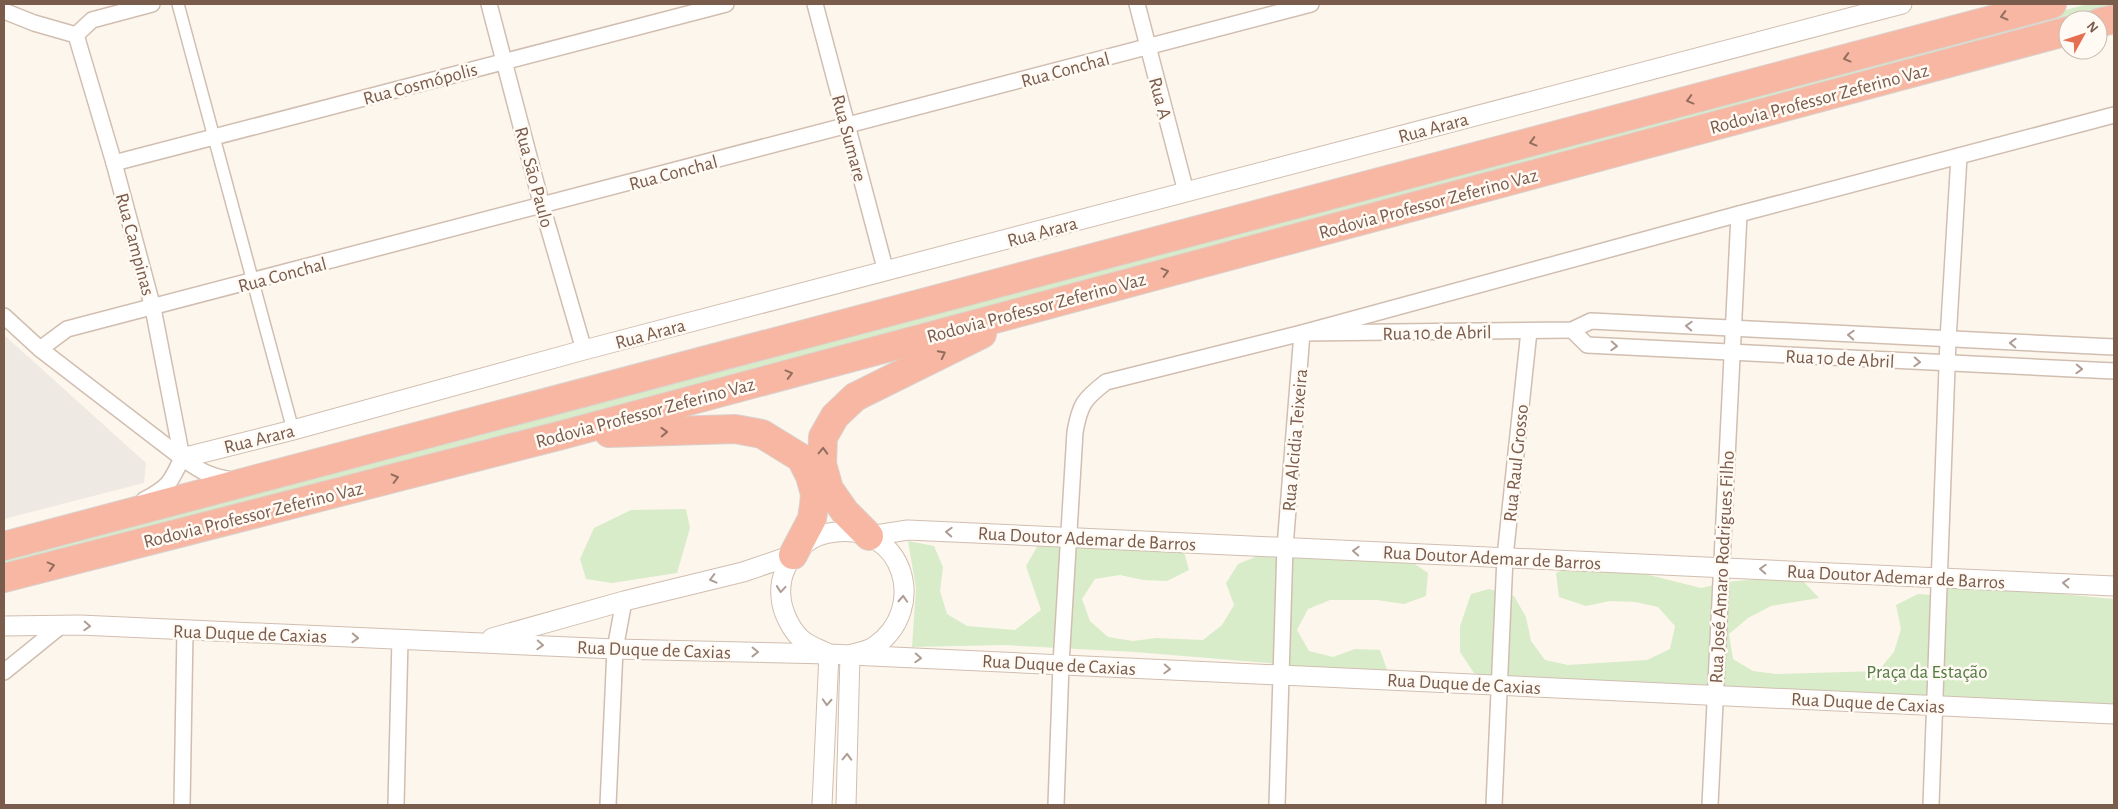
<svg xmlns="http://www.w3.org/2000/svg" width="2118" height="809" font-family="'Alegreya Sans',sans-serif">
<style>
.industrial{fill:#efe9e4}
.green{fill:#d8ecc9}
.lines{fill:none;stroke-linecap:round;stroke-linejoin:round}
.pedestrian-casing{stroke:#d1beb0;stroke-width:14}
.minor-casing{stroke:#d1beb0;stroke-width:18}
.tertiary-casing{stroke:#d1beb0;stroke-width:21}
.motorway-casing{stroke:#dad1cd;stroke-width:30}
.pedestrian{stroke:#fff;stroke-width:11}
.minor{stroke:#fff;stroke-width:15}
.tertiary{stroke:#fff;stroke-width:19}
.motorway{stroke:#f7b7a3;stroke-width:28}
.oneway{stroke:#936e5e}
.oneway2{stroke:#af9d94}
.labels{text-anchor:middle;stroke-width:5;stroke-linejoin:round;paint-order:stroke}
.street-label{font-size:19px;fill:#7a5c4d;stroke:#fffaf3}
.park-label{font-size:19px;fill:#537a41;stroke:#fffaf3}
</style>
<rect width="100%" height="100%" fill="#fdf6ec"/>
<polygon class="industrial" points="4,335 146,463 144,483 4,519"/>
<g class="green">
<polygon points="2088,4 2114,4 2114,11 2080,20 2068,20 4,570 4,555 371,459"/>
<polygon points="686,509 690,528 677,573 612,583 586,579 580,559 594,528 631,510"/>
<polygon points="908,541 934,546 943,567 940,591 947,614 967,626 1015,630 1041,610 1026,566 1038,545 1183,548 1189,570 1167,581 1143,580 1120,575 1095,579 1082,599 1090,621 1108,637 1133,641 1156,638 1203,640 1222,625 1234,605 1226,583 1238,564 1260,555 1409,560 1428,573 1426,596 1404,604 1377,600 1330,600 1308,609 1297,630 1309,651 1333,657 1355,649 1380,650 1388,672 1301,668 1268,663 1135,652 1004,645 912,647 916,588"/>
<polygon points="1578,564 1625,569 1701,588 1726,582 1778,577 1803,581 1819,598 1771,606 1748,618 1729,634 1733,659 1753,671 1776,674 1878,671 1894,652 1901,629 1896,605 1918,594 1943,596 1944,583 2114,599 2114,713 1724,700 1695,705 1498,679 1474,673 1460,652 1460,626 1471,594 1489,589 1514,596 1526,617 1531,641 1545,660 1568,665 1647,660 1670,649 1675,626 1658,607 1635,602 1610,601 1586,606 1559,597 1556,573"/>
</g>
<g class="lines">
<g class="pedestrian-casing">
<polyline id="pedestrian" points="178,4 293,430"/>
</g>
<g class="minor-casing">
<g id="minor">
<polyline points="489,4 542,206 584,350"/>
<polyline points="815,4 886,272"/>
<polyline points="1137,4 1186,192"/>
<polyline points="4,11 34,23 76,35"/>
<polyline points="76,35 114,163 153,308 182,458"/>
<polyline points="76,35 92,20 152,4"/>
<polyline points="114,163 726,4"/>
<path d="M4 316 40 349 182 458C200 471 209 476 232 480"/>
<polyline points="1572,330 1587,345 2114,371"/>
<polyline points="40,349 67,329 1311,4"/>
<path d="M144 500C169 487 171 482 182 458"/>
<polyline points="4,672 62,625"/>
<polyline points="182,805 185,630"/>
<polyline points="396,805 400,639"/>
<polyline points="608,805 615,649 624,601"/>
<path d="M1056 805 1061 664 1075 432C1080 404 1084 399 1106 382L1302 333 1739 214 2114 115"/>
<polyline points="1277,805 1285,547 1302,333 1572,330 1591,321 2114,347"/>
<polyline points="1494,805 1505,557 1529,331"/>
<polyline points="1710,805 1739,214"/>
<polyline points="1931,805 1948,340 1959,156"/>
</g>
</g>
<g class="tertiary-casing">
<g id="tertiary">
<polyline points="182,458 293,430 584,350 1902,4"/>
<polyline points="869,536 908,530 2114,586"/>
<polyline points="4,626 80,625 615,649 829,654 2114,714"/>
<polyline points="492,638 624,601 743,572 793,555"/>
<path d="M822 805 829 654C822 650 812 647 805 642 792 633 782 612 781 597 779 577 788 559 802 546 812 537 823 533 836 532 903 524 929 608 875 646 868 651 858 652 850 655L846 805"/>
</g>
</g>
<g class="motorway-casing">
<g id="motorway">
<polyline points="2098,23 2114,19"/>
<polyline points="609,433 735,429 762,434 801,458 810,476 815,494 814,505 812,519 793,555"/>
<polyline points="869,536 845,512 829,489 822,464 823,437 835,416 855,397 982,334"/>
<polyline points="4,546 2052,4"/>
<polyline points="4,578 562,435 2068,31"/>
</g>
</g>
<use href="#pedestrian" class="pedestrian"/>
<use href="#minor" class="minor"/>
<use href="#tertiary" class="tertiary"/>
<use href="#motorway" class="motorway"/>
</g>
<defs><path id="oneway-chevron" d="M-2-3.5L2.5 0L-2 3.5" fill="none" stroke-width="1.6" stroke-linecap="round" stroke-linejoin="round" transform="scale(1.25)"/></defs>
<g class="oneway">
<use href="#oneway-chevron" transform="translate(2004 16) rotate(165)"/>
<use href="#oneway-chevron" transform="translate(1847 58) rotate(165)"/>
<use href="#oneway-chevron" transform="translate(1690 100) rotate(165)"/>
<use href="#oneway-chevron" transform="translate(1533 142) rotate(165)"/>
<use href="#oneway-chevron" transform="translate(1165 272) rotate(-15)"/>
<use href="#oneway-chevron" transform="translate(942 354) rotate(-27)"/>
<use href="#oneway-chevron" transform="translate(789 374) rotate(-15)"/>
<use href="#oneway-chevron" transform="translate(664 432) rotate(-2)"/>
<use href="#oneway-chevron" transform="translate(823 451) rotate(-88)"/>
<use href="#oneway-chevron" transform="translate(395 478) rotate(-14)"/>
<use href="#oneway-chevron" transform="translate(51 566) rotate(-15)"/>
</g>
<g class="oneway2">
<use href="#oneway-chevron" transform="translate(1689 326) rotate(-177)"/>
<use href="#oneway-chevron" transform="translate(1851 335) rotate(-177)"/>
<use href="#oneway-chevron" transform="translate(2013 343) rotate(-178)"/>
<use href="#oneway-chevron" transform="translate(1614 346) rotate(3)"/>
<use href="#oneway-chevron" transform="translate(1917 362) rotate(3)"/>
<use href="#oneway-chevron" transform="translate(2079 369) rotate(2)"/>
<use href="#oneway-chevron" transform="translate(949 532) rotate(-177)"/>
<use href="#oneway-chevron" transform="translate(1356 551) rotate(-177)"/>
<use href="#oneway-chevron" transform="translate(1763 569) rotate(-177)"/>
<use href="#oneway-chevron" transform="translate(713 579) rotate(166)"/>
<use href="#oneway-chevron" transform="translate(2066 583) rotate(-177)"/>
<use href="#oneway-chevron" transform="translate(781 589) rotate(95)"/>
<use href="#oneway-chevron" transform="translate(903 599) rotate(-87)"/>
<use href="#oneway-chevron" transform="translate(87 626) rotate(3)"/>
<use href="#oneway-chevron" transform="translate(355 638) rotate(2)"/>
<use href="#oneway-chevron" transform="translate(540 645) rotate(3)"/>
<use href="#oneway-chevron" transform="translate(755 652) rotate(1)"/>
<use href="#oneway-chevron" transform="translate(918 658) rotate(3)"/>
<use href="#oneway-chevron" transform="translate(1167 669) rotate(3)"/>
<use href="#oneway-chevron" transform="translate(827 702) rotate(93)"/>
<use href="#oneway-chevron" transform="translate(847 757) rotate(-88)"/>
</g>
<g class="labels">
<g class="street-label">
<text transform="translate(1065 69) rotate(-15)" y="7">Rua Conchal</text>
<text transform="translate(420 83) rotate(-15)" y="7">Rua Cosmópolis</text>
<text transform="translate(1161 98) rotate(75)" y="7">Rua A</text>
<text transform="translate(1819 98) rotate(-15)" y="7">Rodovia Professor Zeferino Vaz</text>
<text transform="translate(1433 127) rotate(-15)" y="7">Rua Arara</text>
<text transform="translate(850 138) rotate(75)" y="7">Rua Sumare</text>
<text transform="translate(673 172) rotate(-15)" y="7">Rua Conchal</text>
<text transform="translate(535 177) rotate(75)" y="7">Rua São Paulo</text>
<text transform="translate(1428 203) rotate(-15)" y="7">Rodovia Professor Zeferino Vaz</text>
<text transform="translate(1042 231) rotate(-15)" y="7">Rua Arara</text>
<text transform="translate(136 244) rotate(75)" y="7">Rua Campinas</text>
<text transform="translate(282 274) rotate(-15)" y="7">Rua Conchal</text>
<text transform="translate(1036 307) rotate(-15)" y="7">Rodovia Professor Zeferino Vaz</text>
<text transform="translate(1437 332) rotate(-1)" y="7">Rua 10 de Abril</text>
<text transform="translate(650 333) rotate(-15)" y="7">Rua Arara</text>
<text transform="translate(1840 358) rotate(3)" y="7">Rua 10 de Abril</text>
<text transform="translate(645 412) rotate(-15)" y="7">Rodovia Professor Zeferino Vaz</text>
<text transform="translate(259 438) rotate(-14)" y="7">Rua Arara</text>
<text transform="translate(1294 440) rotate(-85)" y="7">Rua Alcidia Teixeira</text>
<text transform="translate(1515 463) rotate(-84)" y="7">Rua Raul Grosso</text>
<text transform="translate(253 514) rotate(-14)" y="7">Rodovia Professor Zeferino Vaz</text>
<text transform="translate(1087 538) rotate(3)" y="7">Rua Doutor Ademar de Barros</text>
<text transform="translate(1492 557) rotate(3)" y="7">Rua Doutor Ademar de Barros</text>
<text transform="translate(1721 567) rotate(-87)" y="7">Rua José Amaro Rodrigues Filho</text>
<text transform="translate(1896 576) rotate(3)" y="7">Rua Doutor Ademar de Barros</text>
<text transform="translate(250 633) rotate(2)" y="7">Rua Duque de Caxias</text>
<text transform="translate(654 649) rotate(2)" y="7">Rua Duque de Caxias</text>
<text transform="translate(1059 664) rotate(3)" y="7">Rua Duque de Caxias</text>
<text transform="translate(1464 683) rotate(3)" y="7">Rua Duque de Caxias</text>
<text transform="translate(1868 702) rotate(3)" y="7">Rua Duque de Caxias</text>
</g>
<g class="park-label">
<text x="1927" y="678">Praça da Estação</text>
</g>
</g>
<rect width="2118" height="809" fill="none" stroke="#7a5c4d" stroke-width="10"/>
<g transform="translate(2083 35) rotate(50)"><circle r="24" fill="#fffaf3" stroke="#cabbb1"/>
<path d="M0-4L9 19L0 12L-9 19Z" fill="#e76f51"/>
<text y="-8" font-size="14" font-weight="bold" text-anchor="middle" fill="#7a5c4d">N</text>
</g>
</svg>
